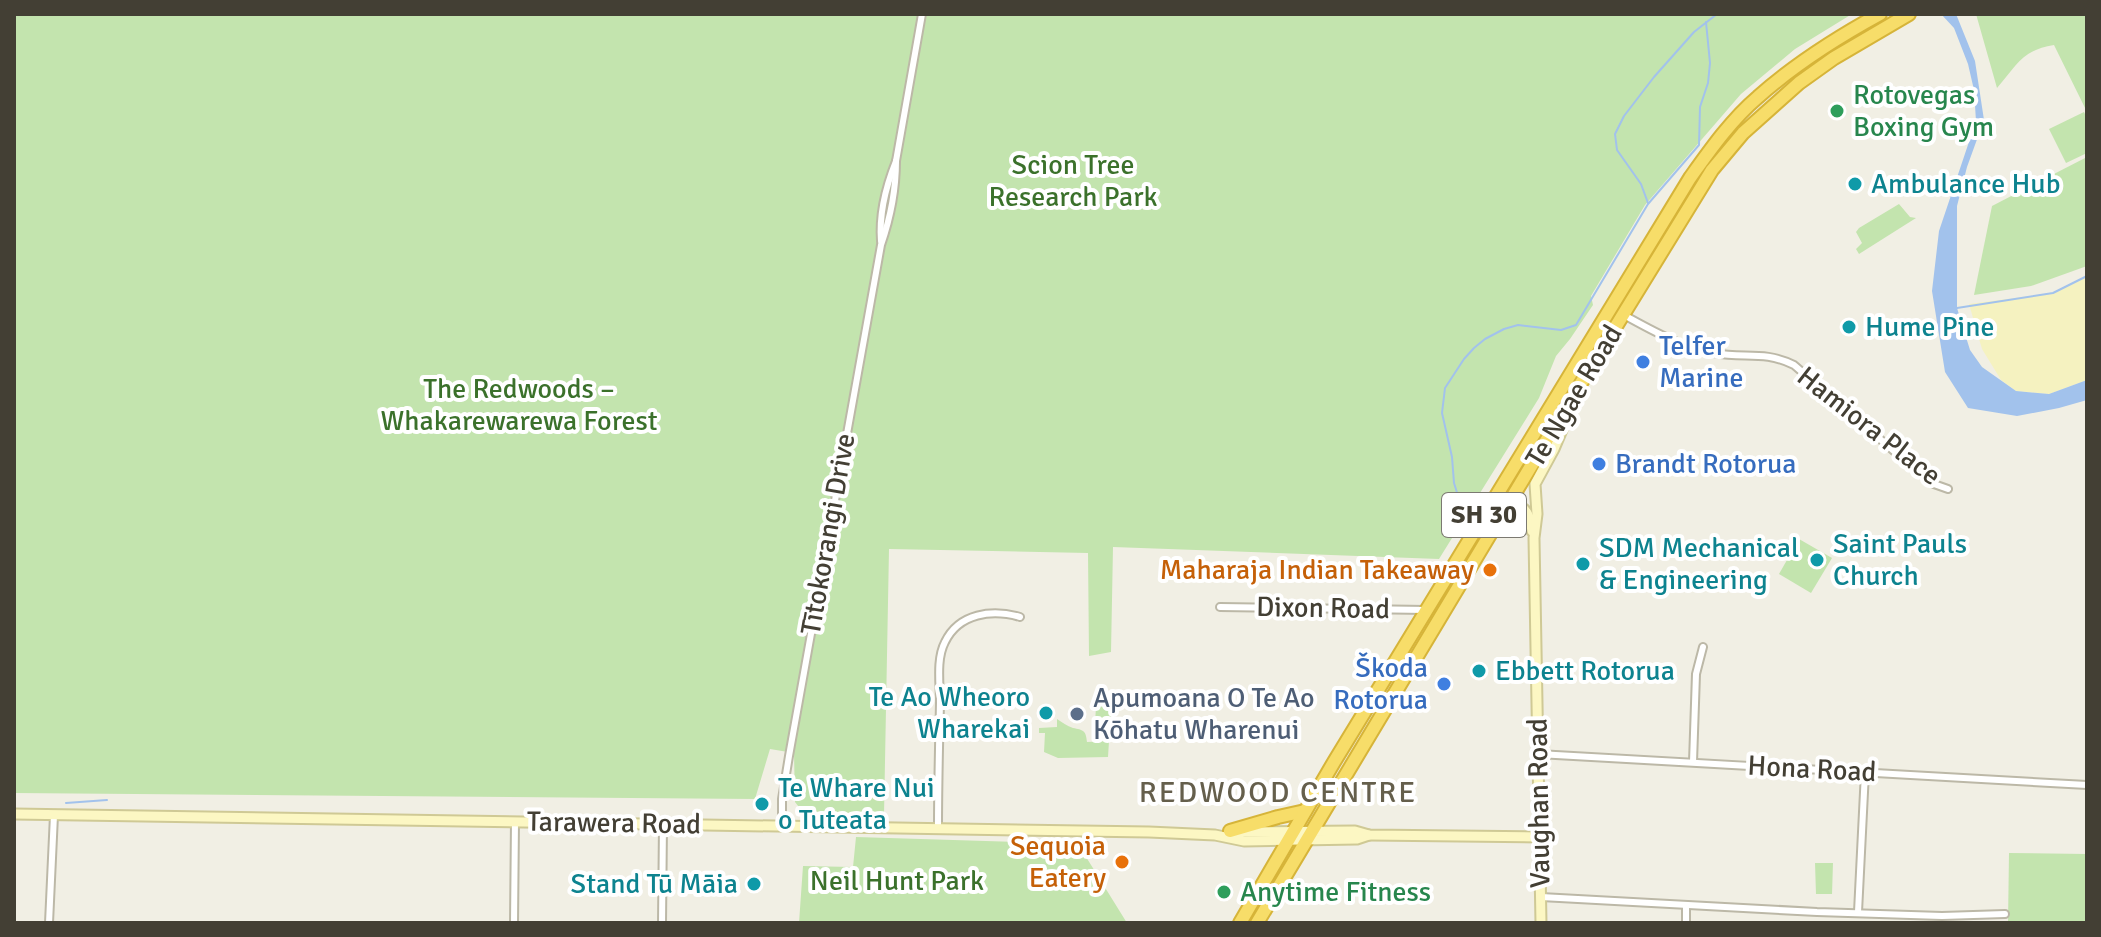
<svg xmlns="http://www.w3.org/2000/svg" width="2101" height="937" viewBox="0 0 2101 937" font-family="Signika,sans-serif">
<rect width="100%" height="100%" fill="#f1efe4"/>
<!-- green -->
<g fill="#c3e4ae">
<polygon points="14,14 1852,14 1795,49 1741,94 1645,205 1591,296 1593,305 1570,339 1556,356 1539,398 1439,559 1113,547 1111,652 1089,656 1088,553 889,549 884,815 802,811 795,802 794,753 770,749 755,799 14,793"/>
<path d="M1976 14H2087V112L2054 45C2022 50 2017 65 1997 88Z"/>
<polygon points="2084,112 2087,118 2087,153 2066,163 2049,129"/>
<polygon points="2087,157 2087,266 2031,286 1974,295 1992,206"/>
<polygon points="1899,204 1910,217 1916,218 1859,254 1856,249 1862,243 1856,232 1859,228"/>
<polygon points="1799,539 1832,558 1811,593 1779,574"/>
<polygon points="1111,705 1111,724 1095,724 1096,706"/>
<path d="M1057 719C1062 722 1067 726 1073 728 1083 730 1086 730 1087 742L1109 741 1108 757 1058 758 1044 752 1045 733H1039V728L1057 727Z"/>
<polygon points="856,837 1078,844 1127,923 799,923 803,866 853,867"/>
<polygon points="2009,853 2087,854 2087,923 2008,923"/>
<polygon points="1815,863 1833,863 1832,894 1816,894"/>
</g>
<!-- sand -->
<polygon fill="#f5f2c0" points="2087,276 2087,380 2049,394 2016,391 2001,380 1982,349 1969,304 2053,293"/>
<!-- water -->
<polygon fill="#a2c2ec" points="1941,14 1956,14 1975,61 1984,120 1967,167 1957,206 1957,308 1970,350 1982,367 2016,391 2049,394 2087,380 2087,400 2059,408 2017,416 1968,408 1945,372 1932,291 1939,231 1976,121 1974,90 1968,64 1954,28"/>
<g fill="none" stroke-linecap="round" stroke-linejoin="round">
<!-- stream -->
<g stroke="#a2c2ec" stroke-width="2">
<polyline points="1648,203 1641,184 1617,150 1615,134 1624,116 1654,77 1694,32 1717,14"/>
<polyline points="1957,308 2053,293 2087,276"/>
<polyline points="1457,529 1460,502 1454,483 1452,457 1442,413 1445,388 1464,359 1474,348 1485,339 1504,329 1518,325 1561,330 1576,325 1648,204 1699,145 1700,107 1708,83 1710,63 1706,22"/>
<polyline points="66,803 107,800"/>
</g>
<!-- street casing -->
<g stroke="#bcb8a7" stroke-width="10">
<g id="street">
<path d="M881 241C879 215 886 186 896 161L922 14"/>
<path d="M1622 314C1651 330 1681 347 1714 353 1745 359 1763 350 1794 365L1931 483 1948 489"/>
<polyline points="1220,607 1427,610"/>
<polyline points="1538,754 2087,785"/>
<polyline points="1693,762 1696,674 1703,647"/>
<path d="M782 824V799L789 756 881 245C890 219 896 189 896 161"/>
<path d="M938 828C938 787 939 745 940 703 940 684 936 659 945 642 959 613 992 609 1020 617"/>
<polyline points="1541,897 1817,912 1942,916 2005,914"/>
<polyline points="1686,905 1686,923"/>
<polyline points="1858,912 1865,772"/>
<polyline points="49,923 54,815"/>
<polyline points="514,923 515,821"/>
<polyline points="662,923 663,824"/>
</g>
</g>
<!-- secondary casing -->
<g stroke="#cfc995" stroke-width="13">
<g id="secondary">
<path d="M1506 508 1518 505C1529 510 1530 520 1532 531"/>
<polyline points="14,814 1149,832 1215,835 1244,841 1357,839 1369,835"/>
<polyline points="1237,832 1355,831 1369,835 1539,837"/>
<polyline points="1541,923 1534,538 1537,514 1535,484 1554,449 1562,430 1565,414"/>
</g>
</g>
<!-- highway casing -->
<g stroke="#d6b439" stroke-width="16">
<g id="highway">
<polyline points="1230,831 1278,817 1305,811"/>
<path d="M1240 923 1334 762 1690 178C1710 150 1731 120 1758 97 1795 64 1836 38 1880 14"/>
<polyline points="1257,923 1570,401 1712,170 1743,133 1799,83 1834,58 1909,14"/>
</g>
</g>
<!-- street -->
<use href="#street" stroke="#fff" stroke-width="6"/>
<!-- secondary -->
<use href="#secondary" stroke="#fcf7c3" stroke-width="9"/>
<!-- highway -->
<use href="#highway" stroke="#f7dd69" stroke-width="12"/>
</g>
<!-- markers -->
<g fill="#2e9e5b" stroke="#fff" stroke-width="3">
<circle cx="1837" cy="111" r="8"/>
<circle cx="1224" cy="892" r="8"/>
</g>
<g fill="#0f9aa8" stroke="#fff" stroke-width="3">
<circle cx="1855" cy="184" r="8"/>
<circle cx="1849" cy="327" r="8"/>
<circle cx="1817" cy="560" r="8"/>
<circle cx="1583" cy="564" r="8"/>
<circle cx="1479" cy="671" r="8"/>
<circle cx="1046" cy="713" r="8"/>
<circle cx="762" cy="804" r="8"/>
<circle cx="754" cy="884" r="8"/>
</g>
<g fill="#3f7fe0" stroke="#fff" stroke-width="3">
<circle cx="1643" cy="362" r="8"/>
<circle cx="1599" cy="464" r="8"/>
<circle cx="1444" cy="684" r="8"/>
</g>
<g fill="#e8710a" stroke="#fff" stroke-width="3">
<circle cx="1490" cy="570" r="8"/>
<circle cx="1122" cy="862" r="8"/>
</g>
<circle fill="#5c6f8a" stroke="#fff" stroke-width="3" cx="1077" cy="714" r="8"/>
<g text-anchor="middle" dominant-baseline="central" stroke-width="8" stroke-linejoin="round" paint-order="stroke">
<!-- shield labels -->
<rect fill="#fff" stroke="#7b7971" stroke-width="2" x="1442" y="493" width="84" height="44" rx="6"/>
<g font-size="26" font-weight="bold" fill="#433f34">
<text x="1484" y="515">SH 30</text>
</g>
<!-- leisure labels -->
<g font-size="28" fill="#27864d" stroke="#fff" text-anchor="start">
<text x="1853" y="95">Rotovegas<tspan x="1853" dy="32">Boxing Gym</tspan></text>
<text x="1240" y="892">Anytime Fitness</text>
</g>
<!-- park labels -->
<g font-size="28" fill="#3b712b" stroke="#fff">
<text x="1073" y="165">Scion Tree<tspan x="1073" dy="32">Research Park</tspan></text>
<text x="519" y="389">The Redwoods –<tspan x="519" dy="32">Whakarewarewa Forest</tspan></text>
<text x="897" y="881">Neil Hunt Park</text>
</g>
<!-- culture labels -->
<g font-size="28" fill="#0d838f" stroke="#fff" text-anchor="start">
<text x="1871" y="184">Ambulance Hub</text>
<text x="1865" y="327">Hume Pine</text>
<text x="1833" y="544">Saint Pauls<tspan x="1833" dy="32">Church</tspan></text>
<text x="1599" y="548">SDM Mechanical<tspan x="1599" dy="32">&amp; Engineering</tspan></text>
<text x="1495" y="671">Ebbett Rotorua</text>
<text x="1030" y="697" text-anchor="end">Te Ao Wheoro<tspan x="1030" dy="32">Wharekai</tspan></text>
<text x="778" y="788">Te Whare Nui<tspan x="778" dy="32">o Tuteata</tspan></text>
<text x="738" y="884" text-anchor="end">Stand Tū Māia</text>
</g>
<!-- shop labels -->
<g font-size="28" fill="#366cbe" stroke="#fff" text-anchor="start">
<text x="1659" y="346">Telfer<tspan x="1659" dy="32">Marine</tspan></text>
<text x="1615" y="464">Brandt Rotorua</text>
<text x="1428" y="668" text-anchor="end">Škoda<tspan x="1428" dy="32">Rotorua</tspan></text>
</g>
<!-- street labels -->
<g font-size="28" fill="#433f34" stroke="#fff">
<text transform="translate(1574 396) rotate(-59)">Te Ngae Road</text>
<text transform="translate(1869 426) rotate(38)">Hamiora Place</text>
<text transform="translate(828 534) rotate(-80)">Tītokorangi Drive</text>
<text transform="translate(1323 608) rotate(1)">Dixon Road</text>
<text transform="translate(1812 769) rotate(3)">Hona Road</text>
<text transform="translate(1539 803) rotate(-91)">Vaughan Road</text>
<text transform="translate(614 823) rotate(1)">Tarawera Road</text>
</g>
<!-- food labels -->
<g font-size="28" fill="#c56008" stroke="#fff" text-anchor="end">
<text x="1474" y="570">Maharaja Indian Takeaway</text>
<text x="1106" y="846">Sequoia<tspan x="1106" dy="32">Eatery</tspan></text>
</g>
<!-- service labels -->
<g font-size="28" fill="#4e5e75" stroke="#fff" text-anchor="start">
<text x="1093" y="698">Apumoana O Te Ao<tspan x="1093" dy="32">Kōhatu Wharenui</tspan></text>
</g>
<!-- neighbourhood labels -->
<g font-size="30" letter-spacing="2" fill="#655f4c" stroke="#fff">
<text x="1278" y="792">REDWOOD CENTRE</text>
</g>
</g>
<!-- border -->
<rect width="2101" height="937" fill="none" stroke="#433f34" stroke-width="32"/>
</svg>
